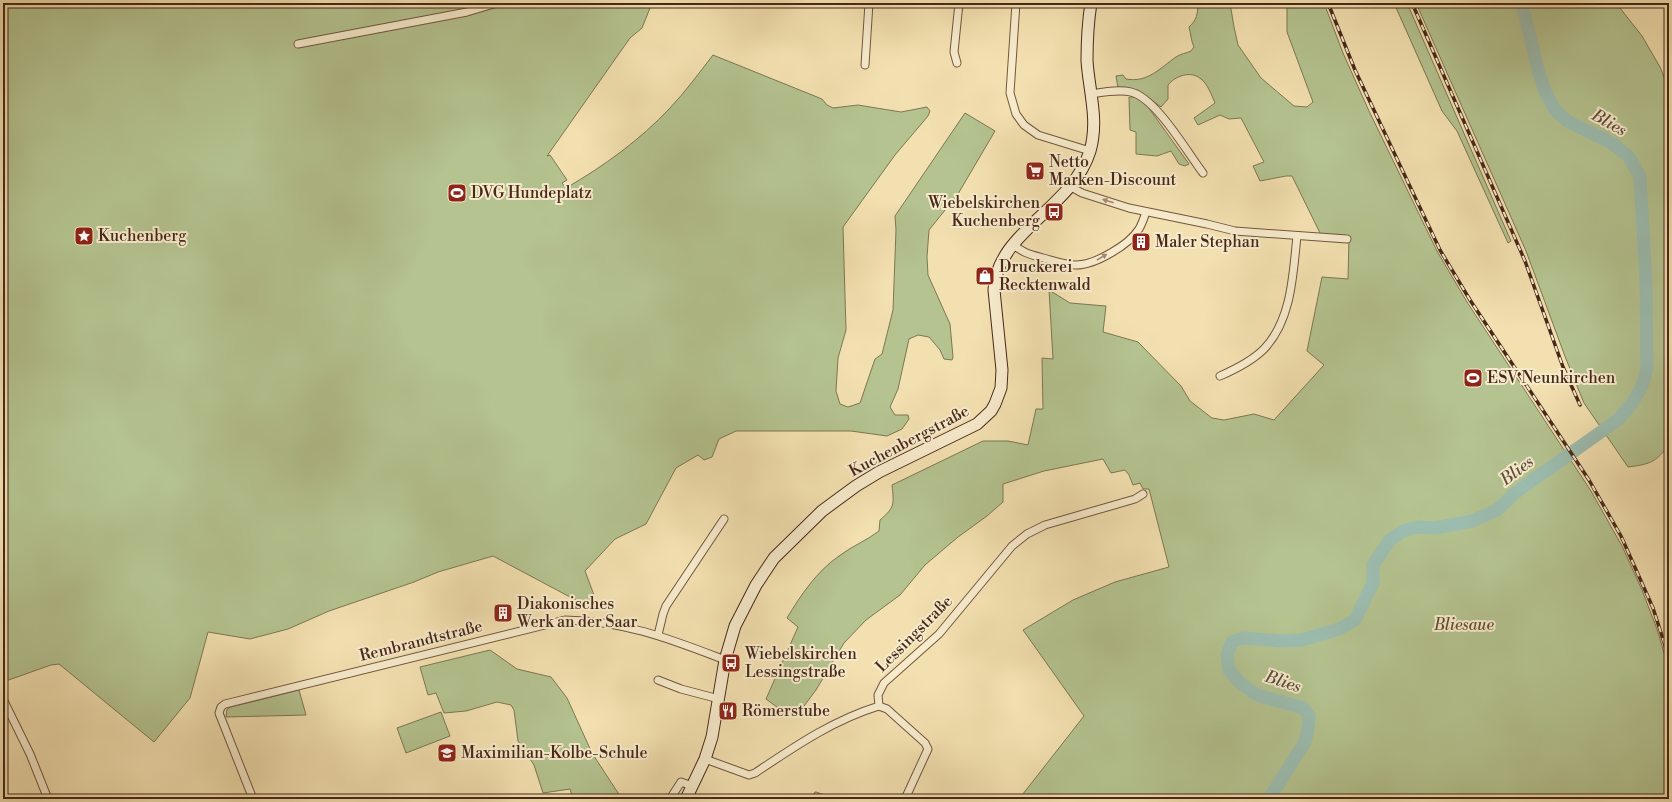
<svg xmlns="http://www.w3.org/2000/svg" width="1672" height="802" viewBox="0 0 1672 802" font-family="'Libre Bodoni',serif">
<rect width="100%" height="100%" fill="#f3e0b0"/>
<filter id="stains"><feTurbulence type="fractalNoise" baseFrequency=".005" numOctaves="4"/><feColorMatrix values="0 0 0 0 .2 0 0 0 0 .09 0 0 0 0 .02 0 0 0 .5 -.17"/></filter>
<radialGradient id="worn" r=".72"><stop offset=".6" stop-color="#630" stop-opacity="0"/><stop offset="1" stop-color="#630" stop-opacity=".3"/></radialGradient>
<!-- green -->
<g fill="#b4c390" stroke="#7e7654">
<path d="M3 3H652L642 28 630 38 547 156 550 155 567 180 562 183 566 188C604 166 640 140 670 108 686 91 699 73 713 55L822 99 827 105 833 108 858 105 901 112 927 107 930 111 928 116 895 155 843 227 846 330 838 358 836 391 840 404 848 407 860 403 875 359 882 354 893 310 896 230 895 216 965 113 995 131 958 194 929 230 927 257 928 275 950 324 953 357 952 360 944 359 940 350 929 337 918 335 909 339 898 389 890 407 895 415H908L909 419 902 429 887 436 851 431H736L719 439 712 457 704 460 698 455 676 468 646 524 615 539 585 571 594 595 585 605 493 556 438 572 414 582 329 611 288 629 250 639 208 632 190 698 154 742 59 664 51 665 3 682Z"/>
<path d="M1197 3H1230L1234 27 1238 45 1261 78 1294 106 1307 107 1313 102 1287 32V3H1324L1343 53 1369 111 1437 251 1467 302 1591 491 1622 546 1642 590 1657 629 1669 670V799H1019L1084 716 1023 630 1073 600 1115 582 1169 567 1149 489H1143L1140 483 1133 485 1129 475 1125 470 1111 473 1103 459 1044 471 1003 484V502L987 516 958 537 925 565 900 595 866 620 844 643 816 690 804 706 792 712 781 710 766 699 798 627 787 618C801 595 816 572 839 556 852 546 866 541 879 531L880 520C895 507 894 505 892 485L983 441H1008L1028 445 1036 409H1043L1042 358 1053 359 1049 290 1070 303 1106 306 1103 332 1138 342 1181 386 1190 401 1212 418 1224 420 1254 414 1274 420 1324 365 1307 351 1322 277 1348 279 1349 237 1321 235 1292 176H1286L1260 181 1253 166 1264 162 1241 118 1229 119 1220 115 1198 125 1194 118 1215 103C1212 96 1207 83 1201 79 1191 70 1175 76 1168 85V99L1161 107 1138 90 1118 88 1116 76 1123 75 1126 79C1148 83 1160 68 1176 57 1180 54 1187 53 1191 51L1194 47C1191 41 1191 34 1189 27 1196 21 1199 13 1197 3Z"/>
<polygon points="1394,3 1407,3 1511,241 1508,243 1457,131 1442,111"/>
<path d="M1416 3H1616L1642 36 1660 67 1669 90V445C1655 463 1650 464 1628 467L1584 403 1566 359 1526 251Z"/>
<polygon points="1129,97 1136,97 1146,104 1189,164 1185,166 1179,164 1171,151 1157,156 1136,154 1136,132 1130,130"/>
<polygon points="490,650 517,669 551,677 567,698 592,753 622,799 573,799 570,789 543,793 534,765 518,741 514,710 511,705 497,702 466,711 444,713 436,693 428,695 420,667"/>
<polygon points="299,690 306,715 226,717 227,709 231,707"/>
<polygon points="441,712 450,736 406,753 397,728"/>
<polygon points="815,792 816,792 836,799 810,799"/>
</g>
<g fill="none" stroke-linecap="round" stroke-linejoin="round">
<!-- river -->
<polyline stroke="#9cbdb0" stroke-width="13" points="1269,799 1305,742 1308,729 1309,716 1303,708 1257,695 1239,682 1229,670 1227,655 1232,642 1243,638 1282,641 1302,640 1339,629 1355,620 1373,583 1373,565 1390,540 1403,531 1417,527 1435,528 1472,521 1497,510 1515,493 1619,419 1633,402 1642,386 1647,369 1646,283 1640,177 1629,157 1612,143 1567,121 1555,110 1545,91 1538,70 1522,3"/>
<!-- minor casing -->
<g stroke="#72563f" stroke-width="9">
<g id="minor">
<polyline points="1016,3 1010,93 1016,114 1024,125 1038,135 1090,151"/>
<polyline points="298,44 467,12 497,3"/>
<polyline points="957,63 954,52 959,3"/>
<polyline points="865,65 869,3"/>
<path d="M1091 94C1104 92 1119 89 1131 92 1156 98 1187 152 1203 173"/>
<polyline points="1071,187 1082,193 1129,208 1207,224 1235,231 1347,239"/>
<path d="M1013 244C1022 253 1032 255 1043 258 1054 261 1065 265 1076 265 1095 265 1129 245 1139 229 1142 224 1144 218 1146 212"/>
<path d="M1220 376C1236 369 1252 361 1264 349 1292 320 1293 273 1297 236"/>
<polyline points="658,635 663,614 666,606 724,519"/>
<polyline points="658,680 681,689 719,699"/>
<polyline points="3,699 30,754 48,799"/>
<polyline points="879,706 878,695 884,683 939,634 1012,546 1027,534 1045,525 1135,499 1143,494"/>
<polyline points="879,706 887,709 925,743 928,749 905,799"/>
<path d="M705 759 749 775 755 773C794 747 833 720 879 706"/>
<path d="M253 799 219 713 221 707 225 704 565 620C625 621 670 639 725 660"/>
<polyline points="670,799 681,782 692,786"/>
</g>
</g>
<!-- secondary casing -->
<g stroke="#472819" stroke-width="13">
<path id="secondary" d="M686 799 705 759 712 737 725 660 735 626 756 585 774 558 822 511 856 486 879 472 977 424 991 411 995 404 1001 388 1002 370 994 290C997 231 1072 209 1090 151 1099 120 1089 91 1087 61 1087 41 1088 22 1091 3"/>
</g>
<!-- minor -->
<use href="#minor" stroke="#f7ebcc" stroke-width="7"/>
<!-- secondary -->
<use href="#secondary" stroke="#f7ebcc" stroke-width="11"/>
<!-- rail casing -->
<g stroke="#472819" stroke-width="3.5">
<g id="rail">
<polyline points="1328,3 1355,70 1440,250 1470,300 1589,480 1621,536 1653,608 1669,658"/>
<polyline points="1412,3 1525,261 1563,367 1580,405"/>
</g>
</g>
<!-- rail -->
<use href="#rail" stroke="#f7ebcc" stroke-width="2" stroke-dasharray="6" stroke-linecap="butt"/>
</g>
<!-- one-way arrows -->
<defs><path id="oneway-solid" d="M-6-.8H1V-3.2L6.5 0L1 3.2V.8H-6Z"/></defs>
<g fill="#9f8a72">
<use href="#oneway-solid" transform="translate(1108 201) rotate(-162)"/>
<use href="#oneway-solid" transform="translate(1102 257) rotate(-31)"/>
</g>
<!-- icons -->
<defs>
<g id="supermarket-square" transform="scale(1)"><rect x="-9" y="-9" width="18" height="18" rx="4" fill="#8f2418" stroke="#f7ebcc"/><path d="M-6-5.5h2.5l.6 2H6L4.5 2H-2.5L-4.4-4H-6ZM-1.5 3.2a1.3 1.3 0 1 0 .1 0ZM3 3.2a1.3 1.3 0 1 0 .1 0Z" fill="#fff"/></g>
<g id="stadium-square" transform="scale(1)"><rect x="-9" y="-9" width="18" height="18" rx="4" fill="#8f2418" stroke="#f7ebcc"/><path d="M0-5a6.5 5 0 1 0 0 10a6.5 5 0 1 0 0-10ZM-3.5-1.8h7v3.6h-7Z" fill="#fff"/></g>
<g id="bus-square" transform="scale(1)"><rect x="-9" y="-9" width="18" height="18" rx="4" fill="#8f2418" stroke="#f7ebcc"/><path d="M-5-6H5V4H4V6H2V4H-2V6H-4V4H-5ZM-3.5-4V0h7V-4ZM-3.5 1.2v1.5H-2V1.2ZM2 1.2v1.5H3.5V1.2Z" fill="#fff"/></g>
<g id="sight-square" transform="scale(1)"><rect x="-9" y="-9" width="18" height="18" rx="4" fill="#8f2418" stroke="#f7ebcc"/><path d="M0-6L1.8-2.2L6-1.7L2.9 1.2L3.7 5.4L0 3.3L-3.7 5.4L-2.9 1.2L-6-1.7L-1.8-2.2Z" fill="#fff"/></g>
<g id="building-square" transform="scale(1)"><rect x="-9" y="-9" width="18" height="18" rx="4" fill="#8f2418" stroke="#f7ebcc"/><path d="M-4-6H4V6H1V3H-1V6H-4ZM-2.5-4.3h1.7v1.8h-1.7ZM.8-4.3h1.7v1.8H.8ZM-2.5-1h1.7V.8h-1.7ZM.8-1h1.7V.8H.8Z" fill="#fff"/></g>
<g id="shop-square" transform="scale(1)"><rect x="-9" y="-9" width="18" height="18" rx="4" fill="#8f2418" stroke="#f7ebcc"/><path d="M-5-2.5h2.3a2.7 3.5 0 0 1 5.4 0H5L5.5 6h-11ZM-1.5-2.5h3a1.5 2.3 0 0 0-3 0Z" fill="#fff"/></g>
<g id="restaurant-square" transform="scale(1)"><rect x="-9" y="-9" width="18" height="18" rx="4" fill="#8f2418" stroke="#f7ebcc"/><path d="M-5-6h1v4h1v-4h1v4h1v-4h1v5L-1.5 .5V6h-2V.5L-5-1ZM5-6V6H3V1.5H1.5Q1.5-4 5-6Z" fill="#fff"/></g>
<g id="school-square" transform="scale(1)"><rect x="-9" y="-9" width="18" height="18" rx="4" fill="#8f2418" stroke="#f7ebcc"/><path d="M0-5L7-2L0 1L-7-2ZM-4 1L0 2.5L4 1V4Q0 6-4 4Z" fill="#fff"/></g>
</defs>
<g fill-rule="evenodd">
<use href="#supermarket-square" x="1035" y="171"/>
<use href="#stadium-square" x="457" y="193"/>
<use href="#bus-square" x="1054" y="212"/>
<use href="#sight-square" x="84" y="236"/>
<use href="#building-square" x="1141" y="242"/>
<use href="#shop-square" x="985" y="276"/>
<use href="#stadium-square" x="1473" y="378"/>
<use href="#building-square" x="503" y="613"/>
<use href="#bus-square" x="731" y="663"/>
<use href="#restaurant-square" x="728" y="711"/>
<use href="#school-square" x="447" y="753"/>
</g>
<g text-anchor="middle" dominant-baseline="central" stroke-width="4" stroke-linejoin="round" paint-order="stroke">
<!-- poi labels -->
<g font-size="16" fill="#472819" stroke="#f7ebcc" text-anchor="start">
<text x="1049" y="162">Netto<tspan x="1049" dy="18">Marken-Discount</tspan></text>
<text x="471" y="193">DVG Hundeplatz</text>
<text x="1040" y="203" text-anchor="end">Wiebelskirchen<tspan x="1040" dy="18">Kuchenberg</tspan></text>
<text x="98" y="236">Kuchenberg</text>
<text x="1155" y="242">Maler Stephan</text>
<text x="999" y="267">Druckerei<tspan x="999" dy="18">Recktenwald</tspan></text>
<text x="1487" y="378">ESV Neunkirchen</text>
<text x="517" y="604">Diakonisches<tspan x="517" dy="18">Werk an der Saar</tspan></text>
<text x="745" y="654">Wiebelskirchen<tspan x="745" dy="18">Lessingstraße</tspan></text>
<text x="742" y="711">Römerstube</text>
<text x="461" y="753">Maximilian-Kolbe-Schule</text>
</g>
<!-- street labels -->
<g font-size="16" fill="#472819" stroke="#f7ebcc">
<text transform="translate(909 441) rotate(-28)">Kuchenbergstraße</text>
<text transform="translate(914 634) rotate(-45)">Lessingstraße</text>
<text transform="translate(421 641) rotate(-14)">Rembrandtstraße</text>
</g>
<!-- park labels -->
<g font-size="16" font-style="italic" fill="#624f37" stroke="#f7ebcc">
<text x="1464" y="625">Bliesaue</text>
</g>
<!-- water labels -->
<g font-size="17" font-style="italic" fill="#5c4d3f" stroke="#f7ebcc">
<text transform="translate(1609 123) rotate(29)">Blies</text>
<text transform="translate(1517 471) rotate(-37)">Blies</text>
<text transform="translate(1283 682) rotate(18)">Blies</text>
</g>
</g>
<!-- margin -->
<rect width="1672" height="802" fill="none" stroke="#f3e0b0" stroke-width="16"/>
<rect x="4" y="4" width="1664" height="794" fill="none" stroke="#472819" stroke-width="2"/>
<rect x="8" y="8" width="1656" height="786" fill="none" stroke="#472819"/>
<rect width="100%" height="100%" filter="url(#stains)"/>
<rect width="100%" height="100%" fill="url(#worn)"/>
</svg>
